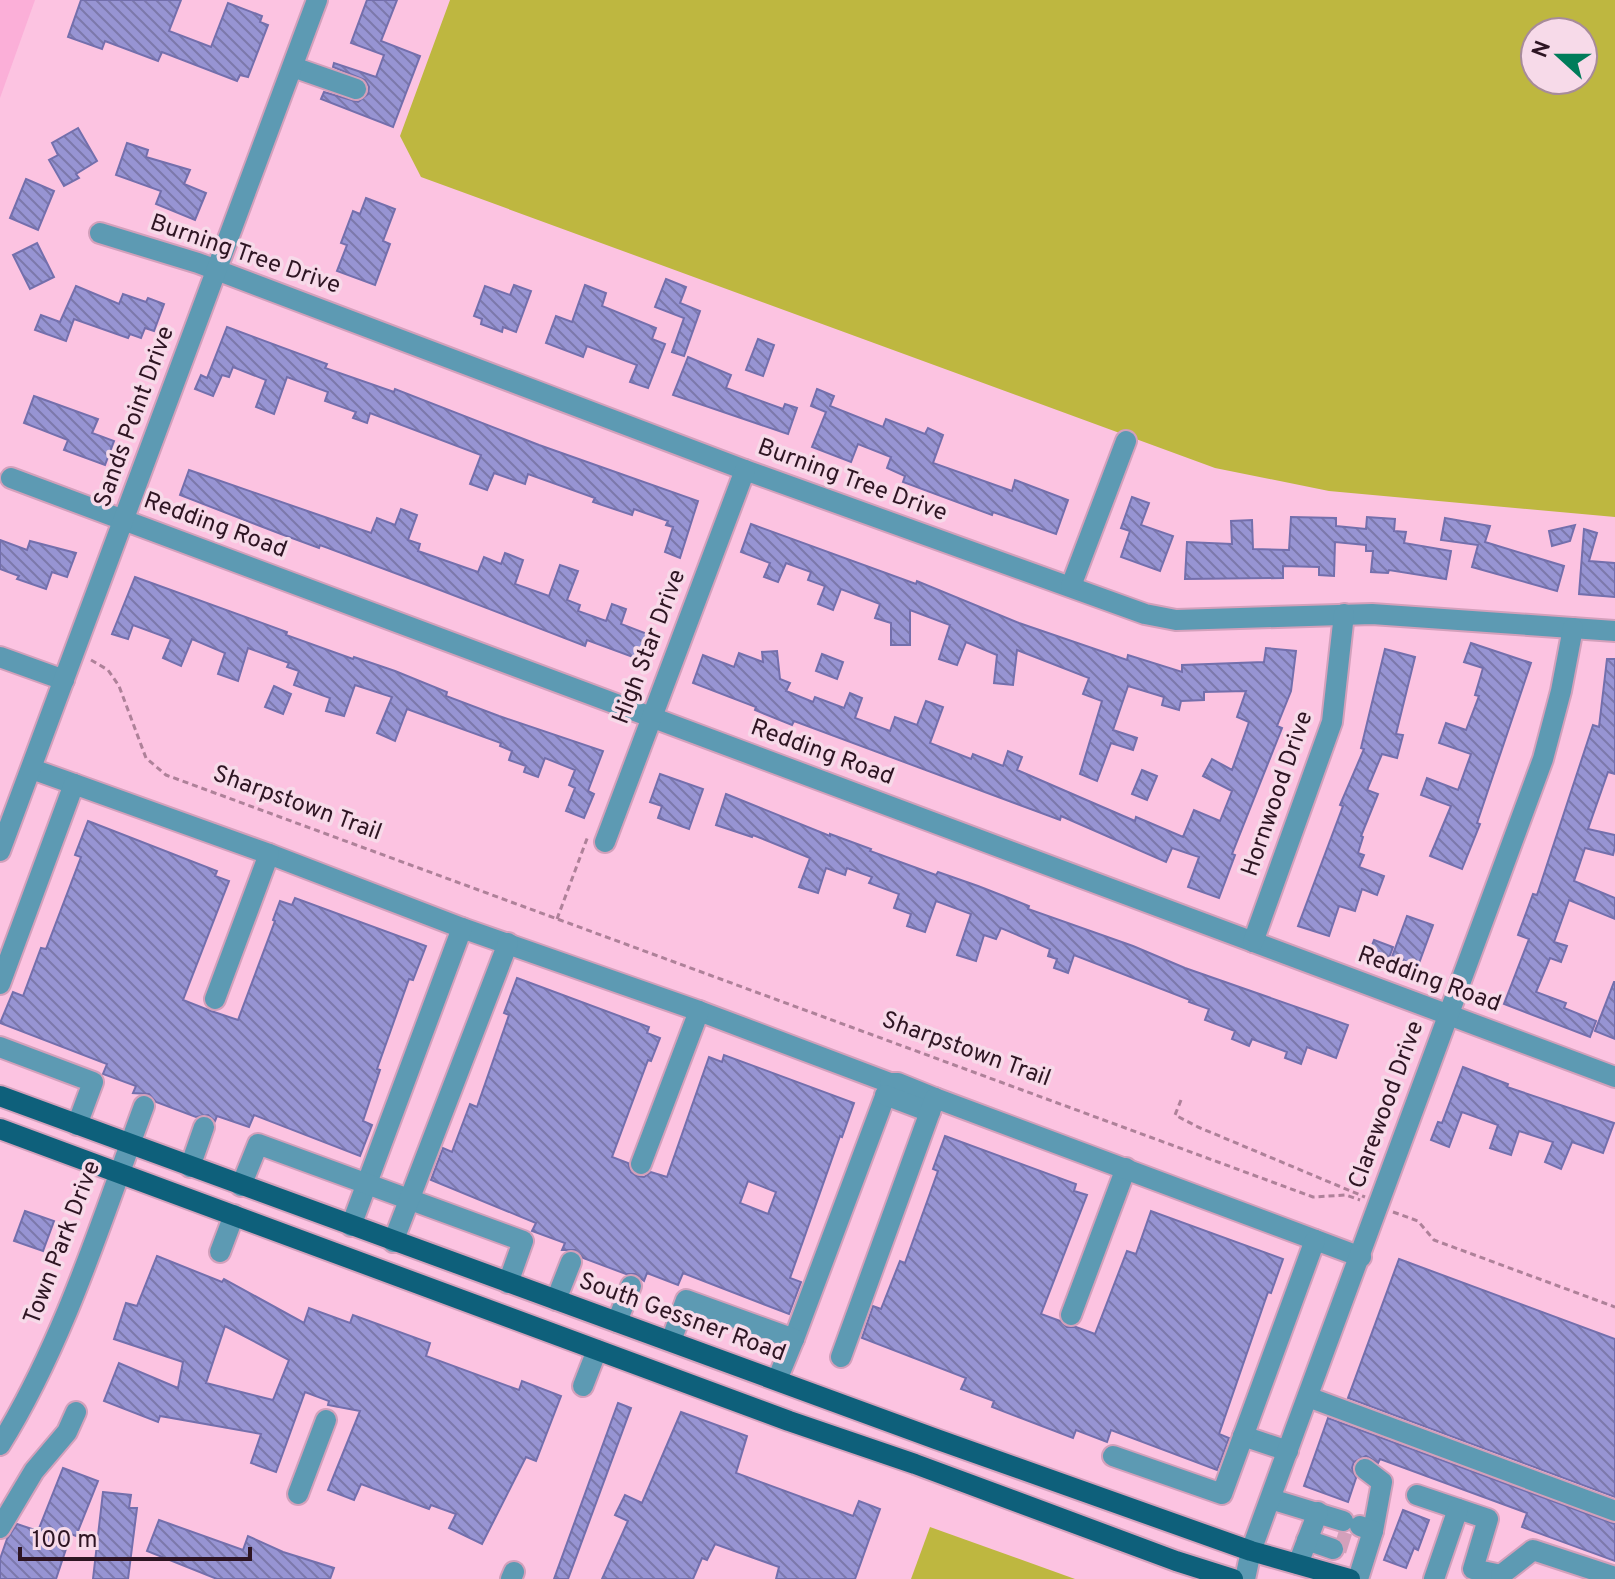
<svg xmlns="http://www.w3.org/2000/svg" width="1615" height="1579" viewBox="0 0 1615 1579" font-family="Overpass,sans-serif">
<defs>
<pattern id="building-back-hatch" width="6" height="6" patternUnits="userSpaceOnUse" patternTransform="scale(2)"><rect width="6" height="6" fill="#9794d3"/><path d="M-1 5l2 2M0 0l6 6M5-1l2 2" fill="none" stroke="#7c78ab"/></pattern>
</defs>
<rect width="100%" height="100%" fill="#fcc3e1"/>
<!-- built -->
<polygon fill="#fbafd8" points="0,0 35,0 0,98"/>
<!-- green -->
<g fill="#beb740" fill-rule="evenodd">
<path d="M450 0H1615V517L1329 491 1215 468 421 177 400 136ZM1535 32H1583V80H1535Z"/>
<polygon points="930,1527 1075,1579 911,1579"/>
</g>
<!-- building -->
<g fill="url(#building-back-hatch)" stroke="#736fac" stroke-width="2" fill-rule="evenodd">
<polygon points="81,0 181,0 169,31 211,47 228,3 262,16 260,22 268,25 248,77 240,75 237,81 162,52 158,61 105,41 102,49 68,37"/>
<polygon points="367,0 397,0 381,41 420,56 393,127 321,99 324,92 358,102 368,94 369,87 365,80 333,67 334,63 376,77 384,55 351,43"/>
<polygon points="78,128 97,161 76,174 79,178 64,186 49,160 58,155 52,143"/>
<polygon points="127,143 148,150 146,157 190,170 184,184 206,193 195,220 156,204 161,191 116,175"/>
<polygon points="26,179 54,191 38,230 10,218"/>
<polygon points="366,198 395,209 383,241 390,244 375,285 337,271 347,245 341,243 353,211 360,214"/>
<polygon points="37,243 54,277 30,289 13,255"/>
<polygon points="666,279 686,287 680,303 700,311 684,356 672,352 684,318 655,307"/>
<polygon points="514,285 531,291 516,332 503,327 502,332 481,324 482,319 474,316 485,286 510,295"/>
<polygon points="585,285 606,293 602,306 656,328 652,339 665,344 648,388 630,382 637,365 587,346 583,357 546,343 556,316 572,322"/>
<polygon points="76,286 119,304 123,294 146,302 148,298 164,304 154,331 145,328 141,338 130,334 128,338 74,319 66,341 35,330 41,315 60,322"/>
<polygon points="227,327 327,364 325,368 394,392 395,389 539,445 698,501 680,558 665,552 673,527 666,525 668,521 634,509 632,515 593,502 595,498 528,474 525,484 494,473 487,490 470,484 481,455 370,413 367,423 353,418 356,412 325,401 328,392 287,377 274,414 256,407 266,380 233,367 229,377 222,375 213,396 195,389 201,375 207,378"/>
<polygon points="758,339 774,345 763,376 746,370"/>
<polygon points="688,357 731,375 726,388 783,409 785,404 797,408 788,434 673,395"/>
<polygon points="817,389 834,396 830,406 883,427 886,419 925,434 928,428 943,435 933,463 1012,491 1015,480 1068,500 1056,534 993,512 992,515 903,482 905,476 887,468 891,457 858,444 851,462 812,447 826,412 811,406"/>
<polygon points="34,396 98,419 92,433 114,441 105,465 64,450 68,440 24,423"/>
<polygon points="189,470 371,533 377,518 395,525 401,509 417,515 408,540 420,544 418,551 478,572 484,557 501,564 505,553 523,560 515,584 549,596 560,565 578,571 567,600 580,605 578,611 606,621 612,604 626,609 621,624 650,635 641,660 587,640 585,646 427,585 320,545 319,548 281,534 180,495"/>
<polygon points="1132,497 1149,503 1141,525 1173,536 1160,571 1121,557 1130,531 1121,528"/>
<polygon points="1291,517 1336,518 1336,526 1366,529 1367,517 1395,519 1394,531 1406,532 1404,543 1451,551 1446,579 1389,570 1388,573 1371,572 1373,551 1366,551 1366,545 1335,542 1334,576 1319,575 1319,567 1283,566 1283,578 1185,579 1187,542 1232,544 1231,521 1252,520 1253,549 1289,550"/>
<polygon points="1445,518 1490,526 1485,542 1564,566 1557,591 1472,567 1478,545 1441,540"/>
<polygon points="751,524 916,584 917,581 1019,623 1127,660 1128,655 1182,672 1182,665 1264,662 1266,648 1296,651 1291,691 1277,726 1282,728 1232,854 1235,855 1219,898 1188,887 1199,857 1172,848 1166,862 1061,816 1060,820 794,721 792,725 755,710 756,707 693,683 703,655 734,667 739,653 763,662 762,652 777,651 780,679 790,683 786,691 813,702 815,697 844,708 850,693 862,698 855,718 890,731 895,717 917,725 926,701 943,707 930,743 971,759 973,754 1003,766 1008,751 1022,757 1017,770 1135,821 1136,817 1183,837 1194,810 1220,821 1232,791 1203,776 1212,759 1232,770 1249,722 1237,717 1246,691 1204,692 1204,700 1181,701 1179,710 1162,705 1164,697 1128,686 1113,730 1137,738 1133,750 1111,743 1097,781 1080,774 1102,701 1083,694 1089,678 1017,650 1013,685 994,683 997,655 966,642 957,665 939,659 950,625 910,610 910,645 891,645 891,623 875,618 880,604 841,589 833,610 818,604 825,586 808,580 811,572 786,563 778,582 764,577 770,563 741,552"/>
<polygon points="1575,525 1570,541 1552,546 1549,531"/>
<polygon points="1584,529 1597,533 1589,561 1615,563 1615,597 1579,594"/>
<polygon points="0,540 27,550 30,541 76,553 67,577 52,572 46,589 17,579 19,576 0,569"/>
<polygon points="135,577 287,632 286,635 353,659 354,657 395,671 447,692 446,696 499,716 603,751 588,791 594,794 584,818 566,811 575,788 569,785 575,770 545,758 538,777 524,772 526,766 509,760 512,751 500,746 501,743 407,709 395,741 377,733 392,697 355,685 344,716 326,711 330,698 294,685 299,671 287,667 289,663 248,648 238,681 218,674 225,653 192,639 181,666 163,658 171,639 133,625 128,639 112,634"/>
<polygon points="1471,643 1531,663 1477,823 1480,824 1462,869 1430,856 1451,806 1421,795 1427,778 1458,790 1471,754 1439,743 1446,723 1466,730 1479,696 1475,695 1483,668 1464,662"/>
<polygon points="1385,649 1415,657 1396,734 1403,735 1397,758 1382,754 1367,790 1378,794 1361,836 1363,837 1358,853 1364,855 1359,867 1384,876 1377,895 1362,889 1355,911 1339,906 1329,936 1298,926 1343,806 1340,805 1364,749 1361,748"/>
<polygon points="822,654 843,662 837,679 816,671"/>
<polygon points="1607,659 1615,659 1615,774 1608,772 1588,829 1615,835 1615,847 1613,855 1585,848 1574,881 1615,898 1615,919 1569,900 1554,942 1567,946 1561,962 1550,958 1536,992 1566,1003 1564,1008 1596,1021 1590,1037 1504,1004 1529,939 1518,935 1533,894 1537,895 1593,725 1599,727"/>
<polygon points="274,686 291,694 283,714 265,707"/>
<polygon points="1142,770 1157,776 1147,800 1132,794"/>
<polygon points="660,774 703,789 689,829 658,818 662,806 650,802"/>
<polygon points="726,794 830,836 830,834 871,849 870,851 936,875 938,872 978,886 1029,906 1028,909 1133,946 1185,968 1348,1025 1336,1058 1307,1047 1301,1064 1285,1058 1287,1052 1252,1039 1249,1046 1232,1039 1235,1031 1205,1020 1209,1009 1189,1002 1190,1000 1074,955 1068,973 1054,968 1057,959 1048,956 1050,949 1001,928 996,939 984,935 976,961 957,955 971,914 936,901 925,932 907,926 911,914 894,908 899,894 869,883 872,877 847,868 845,875 826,868 818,893 799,887 810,858 753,835 752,837 716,825"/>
<polygon points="88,821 217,871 215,876 229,881 183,1000 211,1011 238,1020 275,921 273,920 280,901 292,905 295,898 426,946 413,980 409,979 377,1069 380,1070 363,1121 372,1125 360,1156 254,1115 249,1127 217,1116 215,1121 208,1115 196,1117 156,1102 149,1094 133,1093 136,1086 103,1074 107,1064 0,1023 13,992 23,996 41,948 46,949 81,857 75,855"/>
<polygon points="1407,916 1433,925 1418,966 1392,957"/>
<polygon points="1374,940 1393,947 1387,963 1368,956"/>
<path d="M517 978 649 1027 647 1033 660 1038 651 1061 648 1060 612 1157 628 1163 631 1172 637 1176 644 1177 651 1172 667 1177 709 1057 722 1062 724 1055 854 1103 842 1137 840 1136 790 1278 801 1282 789 1314 683 1273 678 1285 647 1273 644 1281 635 1274H626L583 1258 575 1250H562L565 1243 532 1231 536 1223 431 1180 443 1148 452 1152 470 1104 477 1107 509 1015 504 1013ZM748 1181 776 1192 768 1214 740 1203Z"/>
<polygon points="1614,982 1615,982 1615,1039 1595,1031"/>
<polygon points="1463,1067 1508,1084 1507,1087 1614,1123 1603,1153 1572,1142 1561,1169 1545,1162 1553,1142 1519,1131 1511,1155 1490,1148 1498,1125 1462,1112 1449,1147 1431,1140 1438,1122 1442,1123"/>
<polygon points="945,1136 1076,1184 1074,1191 1087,1195 1041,1314 1060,1321 1067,1327 1076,1327 1095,1334 1127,1251 1136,1254 1151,1211 1283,1259 1271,1293 1268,1292 1219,1434 1229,1438 1217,1470 1111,1430 1107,1442 1076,1430 1073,1438 992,1407 994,1401 961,1389 966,1378 862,1338 873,1306 881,1309 900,1261 905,1263 938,1171 933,1169"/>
<polygon points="25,1211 54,1221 43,1251 14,1241"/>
<path d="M157 1256 222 1282 224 1279 304 1323 309 1308 350 1323 353 1315 430 1343 426 1356 519 1390 522 1381 561 1396 536 1461 526 1457 482 1544 449 1528 456 1514 431 1505 429 1509 361 1484 354 1500 328 1490 360 1411 328 1405 329 1401 305 1392 276 1472 251 1463 261 1434 160 1416 158 1422 104 1401 119 1363 178 1388 183 1362 114 1339 126 1303 137 1306ZM225 1326 289 1360 273 1400 206 1383Z"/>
<polygon points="1399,1259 1615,1339 1615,1497 1348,1398"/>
<polygon points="618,1403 631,1408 568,1579 554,1579"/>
<polygon points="681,1412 747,1436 736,1473 853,1516 859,1501 880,1509 855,1579 776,1579 779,1567 715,1544 707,1560 702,1558 693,1579 602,1579 628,1521 615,1515 625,1495 642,1503"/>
<polygon points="1328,1418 1615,1524 1615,1561 1522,1527 1527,1513 1380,1459 1378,1463 1366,1456 1354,1462 1352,1468 1356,1478 1348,1502 1304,1486"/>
<polygon points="63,1468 98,1481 76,1536 71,1534 56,1579 0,1579 0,1559 7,1539 17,1524 38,1531"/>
<polygon points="103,1492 131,1495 129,1508 137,1508 128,1579 93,1579"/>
<polygon points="1403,1510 1429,1520 1418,1550 1414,1548 1406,1568 1384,1560"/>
<polygon points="159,1520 243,1550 248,1536 283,1552 334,1568 330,1579 217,1579 147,1551"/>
</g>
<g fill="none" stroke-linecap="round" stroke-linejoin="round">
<!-- minor-tunnel -->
<polyline stroke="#d3a0bb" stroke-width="20" stroke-dasharray="20 10" stroke-linecap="butt" points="1336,1540 1349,1544"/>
<!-- minor casing -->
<g stroke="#d3a0bb" stroke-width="24">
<g id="minor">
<polyline points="293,67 356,89"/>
<polyline points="100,233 198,263 745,470 1145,614 1176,620 1372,614 1615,631"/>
<polyline points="11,478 1615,1077"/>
<polyline points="1071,586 1126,441"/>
<polyline points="0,657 64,680"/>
<polyline points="32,769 74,784"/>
<polyline points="605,842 745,470"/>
<polyline points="0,851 317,0"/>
<polyline points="462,928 699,1011 890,1083 794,1339"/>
<polyline points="1253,942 1332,722 1344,614"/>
<polyline points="0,984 74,784 269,854 462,928 351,1226"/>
<polyline points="215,999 269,854"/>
<polyline points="0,1047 93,1082 77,1125"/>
<polyline points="890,1083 898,1083 935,1098"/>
<polyline points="885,1095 930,1112"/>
<polyline points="641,1164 699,1011"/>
<polyline points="190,1167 204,1127"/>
<polyline points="241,1186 258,1144 523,1241 508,1283"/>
<polyline points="393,1242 508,943"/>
<polyline points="220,1252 234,1215"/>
<polyline points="556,1300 571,1262"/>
<polyline points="1071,1315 1126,1168"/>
<polyline points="617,1322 631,1286"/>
<polyline points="671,1341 686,1300 794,1339 777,1380"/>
<polyline points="841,1357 935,1098 1361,1257"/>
<polyline points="583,1386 597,1350"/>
<polyline points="1308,1397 1615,1511"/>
<polyline points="1243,1436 1288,1451"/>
<path d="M0 1445C64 1342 102 1219 144 1106"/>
<polyline points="1113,1456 1222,1494 1315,1240"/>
<polyline points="1365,1469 1382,1482 1373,1531"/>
<polyline points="298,1494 326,1420"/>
<polyline points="1417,1495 1488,1519 1473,1569 1501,1575 1500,1579"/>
<polyline points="1271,1499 1343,1521"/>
<polyline points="0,1528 34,1471 67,1432 76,1412"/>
<polyline points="1307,1540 1333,1549"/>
<polyline points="1298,1564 1318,1512"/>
<polyline points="1501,1575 1533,1550 1615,1577"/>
<polyline points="511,1579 514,1572"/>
<polyline points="1245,1579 1251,1551 1295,1430 1543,759 1561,691 1573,628"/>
<polyline points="1358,1579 1373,1531 1360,1526"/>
<polyline points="1434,1579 1458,1509"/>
</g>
</g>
<!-- major casing -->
<g stroke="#d3a0bb" stroke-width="24">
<g id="major">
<polyline points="0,1096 936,1439 1251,1551 1350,1579"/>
<polyline points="0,1129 789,1421 915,1464 1176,1561 1233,1579"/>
</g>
</g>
<!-- path -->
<g stroke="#ae8199" stroke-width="3" stroke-dasharray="6 4" stroke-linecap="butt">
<polyline points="91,660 108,670 119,686 146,758 166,775 1313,1197 1346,1195 1360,1200"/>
<polyline points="557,919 588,836"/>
<polyline points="1181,1100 1175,1115 1198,1127 1365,1197"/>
<polyline points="1393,1212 1418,1221 1434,1240 1615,1307"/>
</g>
<!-- minor -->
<use href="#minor" stroke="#5d9ab3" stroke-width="20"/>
<!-- major -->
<use href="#major" stroke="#0e607b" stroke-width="20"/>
</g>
<g text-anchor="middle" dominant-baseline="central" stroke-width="7" stroke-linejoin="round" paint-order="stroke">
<!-- street labels -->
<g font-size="24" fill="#2e1523" stroke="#f7dae9">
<text transform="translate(245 255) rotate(19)">Burning Tree Drive</text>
<text transform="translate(135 417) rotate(-70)">Sands Point Drive</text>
<text transform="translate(852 481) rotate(20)">Burning Tree Drive</text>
<text transform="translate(215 526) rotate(20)">Redding Road</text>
<text transform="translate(650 647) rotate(-69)">High Star Drive</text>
<text transform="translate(822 753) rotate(20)">Redding Road</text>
<text transform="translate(1278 794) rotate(-71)">Hornwood Drive</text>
<text transform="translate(297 804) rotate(20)">Sharpstown Trail</text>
<text transform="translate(1429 980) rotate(20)">Redding Road</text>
<text transform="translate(966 1050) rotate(20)">Sharpstown Trail</text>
<text transform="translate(1387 1105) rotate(-70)">Clarewood Drive</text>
<text transform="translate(63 1243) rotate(-69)">Town Park Drive</text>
<text transform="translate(682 1318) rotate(20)">South Gessner Road</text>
</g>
</g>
<!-- north arrow -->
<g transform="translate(1559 56) rotate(291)"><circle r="38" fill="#f7dae9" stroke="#a78b9a" stroke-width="2"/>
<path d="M0-6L14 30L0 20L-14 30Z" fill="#007c5a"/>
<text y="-12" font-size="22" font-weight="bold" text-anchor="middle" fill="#2e1523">N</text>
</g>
<!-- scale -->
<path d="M20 1547v12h230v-12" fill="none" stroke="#2e1523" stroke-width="4"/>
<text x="32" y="1547" font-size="24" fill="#2e1523" stroke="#f7dae9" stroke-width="6" paint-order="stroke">100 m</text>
</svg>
